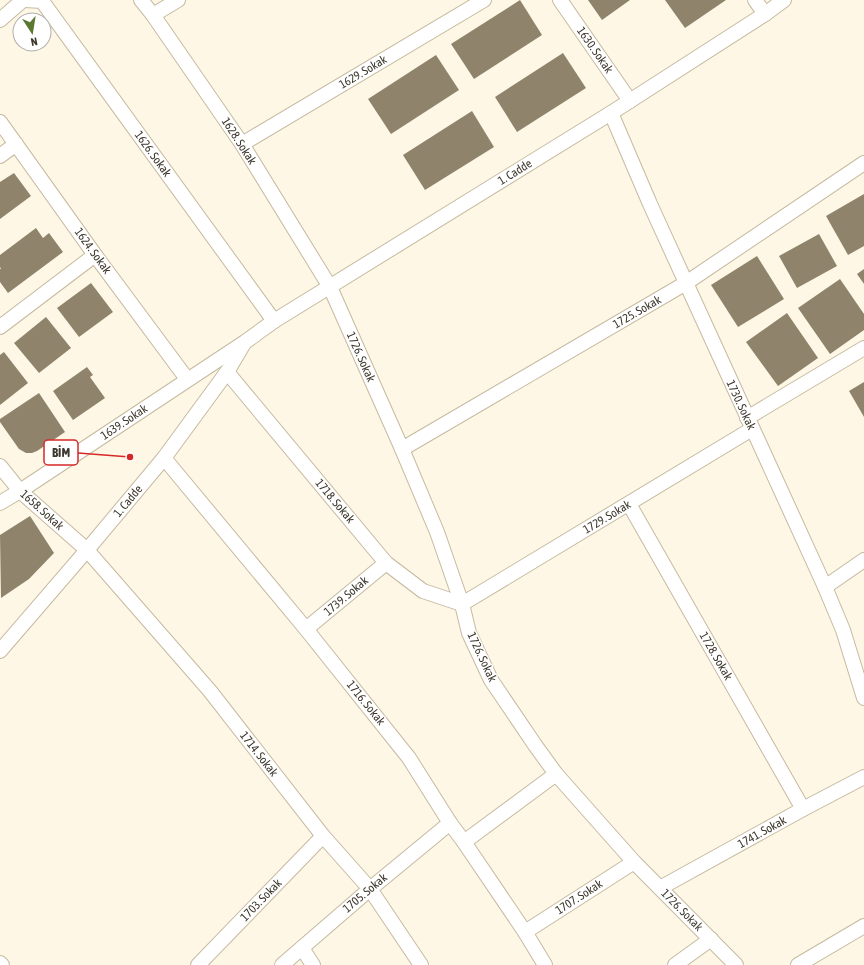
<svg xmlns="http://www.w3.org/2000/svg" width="864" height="965" viewBox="0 0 864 965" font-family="'Asap Condensed',sans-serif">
<rect width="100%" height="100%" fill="#fef7e6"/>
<!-- building -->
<g fill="#8f846b">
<polygon points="520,0 542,35 474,79 451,44"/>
<polygon points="588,0 630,0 602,20"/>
<polygon points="665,0 726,0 685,28"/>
<polygon points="563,53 586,88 517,132 495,97"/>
<polygon points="436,55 459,90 391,134 368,99"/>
<polygon points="472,111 494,147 425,190 403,155"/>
<polygon points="14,173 31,196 0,219 0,182"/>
<polygon points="864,194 864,246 848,255 826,216"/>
<polygon points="36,228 43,238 49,233 63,252 8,293 0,282 0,269 1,269 0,267 0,255"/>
<polygon points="819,234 837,266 797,288 779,256"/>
<polygon points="757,256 784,299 738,327 711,285"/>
<polygon points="864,269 864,284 857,274"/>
<polygon points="840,279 864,314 864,330 830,354 798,308"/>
<polygon points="91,283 113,312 79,337 57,308"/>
<polygon points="787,313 818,358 778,386 746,342"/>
<polygon points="46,317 71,348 39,373 14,343"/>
<polygon points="4,352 28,383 0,405 0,355"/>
<polygon points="87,367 93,375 90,377 105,398 73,420 53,391"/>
<polygon points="864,382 864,417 849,391"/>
<polygon points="39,393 65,432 37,451 32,453 26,453 19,449 0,422 0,419"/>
<polygon points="30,516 54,553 29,579 1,598 0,535"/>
</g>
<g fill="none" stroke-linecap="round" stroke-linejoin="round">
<!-- street casing -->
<g stroke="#c6baa0" stroke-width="16">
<g id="street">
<polyline points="25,0 42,1 274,321"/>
<polyline points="141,0 153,15 242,144 330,287 402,449 437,532 462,604 469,633 491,680 535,745 556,774 634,862 736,965"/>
<polyline points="560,0 630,101"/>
<polyline points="755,0 765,14"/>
<polyline points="153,15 178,0"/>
<polyline points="0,20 23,0"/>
<polyline points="611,113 650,204 825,587 843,630 864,698"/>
<polyline points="0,122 95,255 187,379"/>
<polyline points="242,144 484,0"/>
<polyline points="0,156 16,144"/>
<polyline points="0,327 95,255"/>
<polyline points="227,372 386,563 423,591 462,604 752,429"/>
<polyline points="747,418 864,348"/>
<polyline points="402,449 686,283 864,163"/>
<polyline points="164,458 306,629 409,758 450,823 464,842 525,932 545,965"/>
<polyline points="0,466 20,491 87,550 210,691 323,836 370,889 421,965"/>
<polyline points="0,503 20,491 245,342 274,321 611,113 765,14 784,0"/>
<polyline points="629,504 803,809"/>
<polyline points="825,587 864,560"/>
<polyline points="306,629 386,563"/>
<polyline points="0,651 87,550 164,458 227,372 243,345"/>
<polyline points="464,842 556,774"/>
<polyline points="660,888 803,809 864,777"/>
<polyline points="525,932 634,862"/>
<polyline points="302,948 313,965"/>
<polyline points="0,963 2,965"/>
<polyline points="198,965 323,836"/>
<polyline points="282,965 370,889 450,823"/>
<polyline points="675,965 711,939"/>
<polyline points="798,965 864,926"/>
</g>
</g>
<!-- street -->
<use href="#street" stroke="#fff" stroke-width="14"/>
</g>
<g text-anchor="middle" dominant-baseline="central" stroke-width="3" stroke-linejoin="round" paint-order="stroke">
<!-- street labels -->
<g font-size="12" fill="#3d382d" stroke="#fff">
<text transform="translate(595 50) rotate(55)">1630. Sokak</text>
<text transform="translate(363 72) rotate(-31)">1629. Sokak</text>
<text transform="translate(239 141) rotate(57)">1628. Sokak</text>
<text transform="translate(153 154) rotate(54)">1626. Sokak</text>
<text transform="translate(515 172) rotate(-32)">1. Cadde</text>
<text transform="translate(93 251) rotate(54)">1624. Sokak</text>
<text transform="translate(637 312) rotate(-30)">1725. Sokak</text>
<text transform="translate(361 357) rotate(66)">1726. Sokak</text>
<text transform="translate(741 405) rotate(65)">1730. Sokak</text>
<text transform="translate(124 422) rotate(-34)">1639. Sokak</text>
<text transform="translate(128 501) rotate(-50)">1. Cadde</text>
<text transform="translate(335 501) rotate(50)">1718. Sokak</text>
<text transform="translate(42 510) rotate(42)">1658. Sokak</text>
<text transform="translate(607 517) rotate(-31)">1729. Sokak</text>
<text transform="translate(346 596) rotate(-40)">1739. Sokak</text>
<text transform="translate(716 656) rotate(60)">1728. Sokak</text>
<text transform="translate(482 657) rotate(65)">1726. Sokak</text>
<text transform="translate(366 703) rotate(51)">1716. Sokak</text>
<text transform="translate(259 754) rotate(52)">1714. Sokak</text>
<text transform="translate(762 832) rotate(-29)">1741. Sokak</text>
<text transform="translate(365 893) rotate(-40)">1705. Sokak</text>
<text transform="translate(579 897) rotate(-33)">1707. Sokak</text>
<text transform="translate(261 900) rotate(-46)">1703. Sokak</text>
<text transform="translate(682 910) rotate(45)">1726. Sokak</text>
</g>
</g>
<!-- callouts -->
<path fill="none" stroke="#d62828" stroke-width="1.5" d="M130 457L78 453"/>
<circle fill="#d62828" stroke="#fff" stroke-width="1.5" cx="130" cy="457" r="4"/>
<rect fill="#fff" stroke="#d62828" stroke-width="1.5" x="44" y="440" width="34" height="25" rx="4"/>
<g font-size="13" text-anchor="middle" font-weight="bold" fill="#3d382d">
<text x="61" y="457">BİM</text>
</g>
<!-- north arrow -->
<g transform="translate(32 32) rotate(168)"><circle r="19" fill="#ffffff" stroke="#b1afab"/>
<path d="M0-3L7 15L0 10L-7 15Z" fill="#5a7930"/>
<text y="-6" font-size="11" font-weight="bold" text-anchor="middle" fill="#3d382d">N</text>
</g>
</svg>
